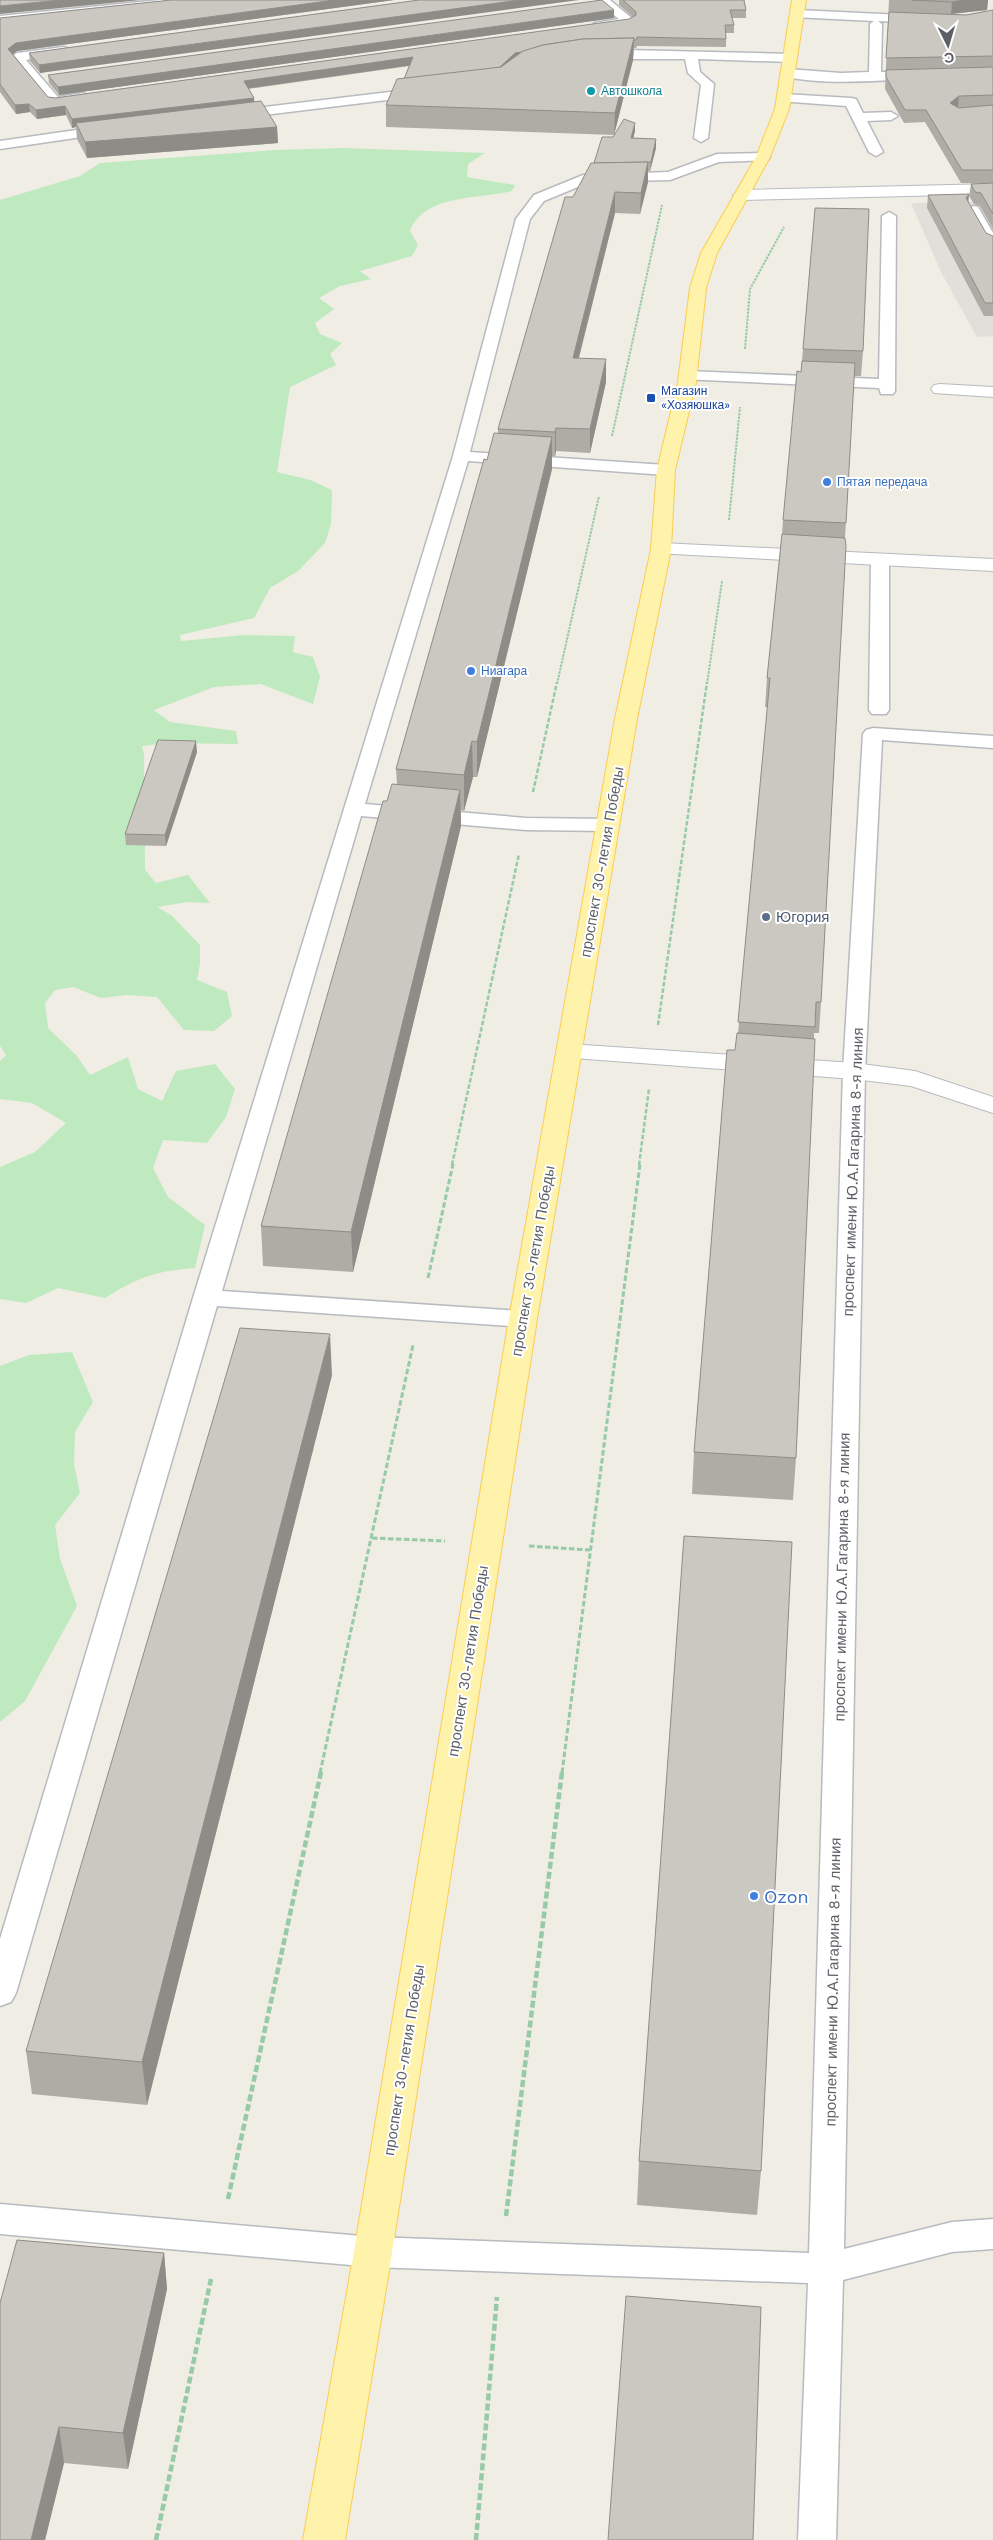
<svg xmlns="http://www.w3.org/2000/svg" width="993" height="2540" viewBox="0 0 993 2540" font-family="'Work Sans',sans-serif">
<rect width="100%" height="100%" fill="#f0ede4"/>
<!-- industrial -->
<polygon fill="#e0dfd9" points="993,201 993,336 977,337 941,272 911,203"/>
<!-- green -->
<g fill="#bfe9bf">
<path d="M344 148 485 153 468 164 467 177 515 185 512 191C479 199 424 194 410 231L418 245 412 256 360 271 371 279 340 286 319 298 334 309 315 323 320 334 342 343 330 354 336 365 290 387 277 472 310 480 332 490 331 524 325 543 298 571 270 588 254 618 180 635 181 641 244 635 295 636 293 652 313 657 320 677 313 704 261 684 214 687 154 710 170 722 236 731 238 744 169 743 142 746 144 755 145 870 156 883 188 875 210 903 188 902 157 907 171 915 200 945V964L197 980 227 992 232 1016 214 1031 184 1030 157 997 127 995 101 998 73 987 55 990 45 1003 48 1028 76 1055 90 1075 128 1057 138 1089 162 1101 176 1071 215 1064 235 1089 226 1117 207 1143 163 1140 153 1168 168 1197 205 1225 195 1268C155 1271 139 1277 105 1298L58 1288 26 1303 0 1299V1167L35 1152 66 1123 32 1103 0 1099V1061L6 1055 0 1046V200L80 176 100 163 275 150Z"/>
<polygon points="72,1352 93,1402 75,1432 74,1464 80,1493 55,1525 60,1559 77,1606 25,1701 0,1722 0,1366 29,1355"/>
</g>
<g fill="none" stroke-linecap="round" stroke-linejoin="round">
<!-- lane casing -->
<g stroke="#b7babf" stroke-width="3">
<g id="lane">
<polygon points="160,0 197,0 191,4 0,24 0,16"/>
<polygon points="600,0 610,0 635,21 629,25 594,29 594,23 619,19 601,5"/>
<path d="M797 10 925 16 927 19 921 23 878 21 882 24 881 72 920 71 926 75 920 79C878 80 823 86 783 76L781 73 783 70 787 69 841 73 869 72 870 24 874 21 793 17V11Z"/>
<polygon points="63,47 67,48 69,51 67,54 26,60 58,97 83,93 89,97 83,101 55,105 50,104 11,57 17,53"/>
<polygon points="627,50 790,54 796,58 790,62 698,59 700,72 714,84 708,138 701,142 694,138 701,85 688,73 685,59 600,59 594,55 600,51"/>
<polygon points="423,88 428,89 429,92 428,95 232,119 225,115 232,111"/>
<polygon points="784,94 851,98 856,99 863,113 891,112 898,116 891,120 867,121 883,152 876,156 869,152 846,106 779,101 778,98"/>
<polygon points="111,125 116,126 118,129 116,132 0,149 0,141"/>
<polygon points="763,153 770,157 768,160 719,162 670,180 590,182 544,201 530,219 470,452 666,465 672,466 674,470 672,474 666,475 468,461 365,804 526,818 609,819 616,821 619,825 616,829 609,831 526,830 361,816 222,1291 523,1311 532,1313 536,1319 532,1325 523,1327 217,1306 16,1993 11,2002 0,2006 0,1939 193,1298 453,456 516,219 534,195 583,175 668,172 717,154"/>
<polygon points="973,206 978,207 993,233 993,249 986,245 966,210"/>
<polygon points="889,212 896,216 895,391 893,394 881,394 879,388 681,379 679,376 681,373 687,371 879,379 882,216"/>
<polygon points="880,555 886,556 889,560 889,710 886,714 872,714 869,710 871,560 874,556"/>
<polygon points="873,728 993,736 993,748 882,740 865,1071 844,2249 952,2222 993,2219 993,2249 952,2252 843,2280 836,2540 798,2540 808,2283 373,2267 0,2234 0,2204 373,2237 809,2253 843,1071 863,734 866,730"/>
</g>
</g>
<!-- street casing -->
<g stroke="#b7babf" stroke-width="2">
<g id="street">
<polygon points="940,384 993,387 993,397 934,393 931,389 934,385"/>
<polygon points="661,543 993,559 993,571 654,553 651,549 654,545"/>
<polygon points="569,1044 854,1063 915,1071 993,1097 993,1113 911,1086 854,1079 560,1057 556,1052 560,1047"/>
</g>
</g>
<!-- secondary casing -->
<g stroke="#b8bbc1" stroke-width="2">
<polygon id="secondary" points="993,184 993,194 741,200 733,195 741,190"/>
</g>
<!-- primary casing -->
<g stroke="#facd52" stroke-width="2">
<polygon id="primary" points="792,0 806,0 789,109 770,157 717,253 706,288 696,382 675,470 671,549 637,719 537,1319 392,2252 345,2540 303,2540 354,2252 509,1319 615,719 651,549 657,470 678,382 690,288 701,253 756,157 775,109"/>
</g>
<!-- path-far3 -->
<g stroke="#97caa6" stroke-width="2" stroke-dasharray="2.5 1" stroke-linecap="butt">
<polyline points="745,349 750,289 784,227"/>
<polyline points="612,436 662,205"/>
<polyline points="729,520 740,407"/>
<polyline points="557,684 599,496"/>
<polyline points="707,684 722,581"/>
</g>
<!-- path-far2 -->
<g stroke="#97caa6" stroke-width="2.5" stroke-dasharray="4.5 2" stroke-linecap="butt">
<polyline points="533,792 557,682"/>
<polyline points="658,1025 707,682"/>
<polyline points="452,1165 519,854"/>
<polyline points="639,1165 649,1089"/>
</g>
<!-- path-far1 -->
<g stroke="#97caa6" stroke-width="3" stroke-dasharray="5.5 2.5" stroke-linecap="butt">
<polyline points="428,1278 453,1164"/>
<polyline points="372,1538 445,1541"/>
<polyline points="529,1546 590,1550"/>
<polyline points="320,1773 413,1345"/>
<polyline points="562,1773 640,1164"/>
</g>
<!-- path -->
<g stroke="#97caa6" stroke-width="4.5" stroke-dasharray="7 3" stroke-linecap="butt">
<polyline points="228,2199 321,1772"/>
<polyline points="506,2216 562,1772"/>
<polyline points="156,2540 211,2279"/>
<polyline points="476,2540 497,2297"/>
</g>
<!-- lane -->
<use href="#lane" fill="#fff" fill-rule="evenodd"/>
<!-- street -->
<use href="#street" fill="#fff" fill-rule="evenodd"/>
<!-- secondary -->
<use href="#secondary" fill="#fff" fill-rule="evenodd"/>
<!-- primary -->
<use href="#primary" fill="#fff2aa" fill-rule="evenodd"/>
</g>
<!-- wall -->
<g fill="#afaca6">
<polygon points="171,0 394,0 17,51 13,54 48,97 55,98 629,19 633,17 619,5 619,0 744,0 746,10 746,18 732,18 734,25 734,33 726,33 726,47 637,46 636,48 634,48 633,60 614,135 386,127 386,105 404,79 409,66 248,89 254,98 254,102 277,127 278,143 87,158 77,139 76,127 72,128 66,115 37,119 30,112 16,114 0,92 0,18"/>
<polygon points="419,0 40,73 30,61 29,53"/>
<polygon points="889,0 988,0 987,10 951,14 966,15 993,10 993,183 961,183 925,122 904,123 885,89"/>
<polygon points="614,18 59,95 49,83 48,75"/>
<polygon points="635,131 633,138 656,139 656,148 650,171 648,171 648,182 640,214 615,213 579,358 606,382 590,453 556,451 555,456 552,456 552,469 477,777 473,777 464,811 461,810 461,826 353,1272 263,1266 261,1226 387,801 397,785 396,769 487,460 498,433 498,429 573,197 594,163 613,137"/>
<polygon points="993,183 993,229 980,206 974,204 969,196 971,184"/>
<polygon points="928,195 968,203 986,233 993,236 993,316 984,316 927,208"/>
<polygon points="803,349 863,351 861,376 854,376 845,538 821,1002 819,1033 814,1033 814,1039 796,1458 793,1500 692,1494 694,1452 738,1033 768,707 765,707 767,678 782,534 783,520 801,372"/>
<polygon points="197,752 166,846 126,845 125,834"/>
<polygon points="332,1375 147,2105 32,2094 26,2051"/>
<polygon points="639,2161 761,2171 757,2215 637,2205"/>
<polygon points="164,2253 167,2289 128,2469 64,2463 45,2540 0,2540 0,2303"/>
</g>
<!-- shaded-wall -->
<g fill="#8e8c87">
<polygon points="61,0 141,0 0,14 0,6"/>
<polygon points="335,0 394,0 17,51 9,57 8,49 16,43"/>
<polygon points="520,0 579,0 40,73 39,65"/>
<polygon points="965,0 988,0 987,10 951,14 952,2"/>
<polygon points="614,10 614,18 59,95 58,87"/>
<polygon points="634,38 633,60 614,135 615,113"/>
<polygon points="567,43 496,78 403,89 515,53"/>
<polygon points="413,57 413,65 244,89 244,81"/>
<polygon points="959,96 958,108 950,103"/>
<polygon points="254,98 255,106 76,123 76,127 72,128 72,119"/>
<polygon points="29,104 30,112 16,114 15,105"/>
<polygon points="65,106 66,115 37,119 36,110"/>
<polygon points="635,123 635,131 631,147 631,138"/>
<polygon points="277,127 278,143 87,158 85,142"/>
<polygon points="656,139 656,148 650,171 651,162"/>
<polygon points="648,162 648,182 640,214 641,193"/>
<polygon points="615,192 615,213 573,380 573,358"/>
<polygon points="969,194 968,207 966,198"/>
<polygon points="606,359 606,382 590,453 590,429"/>
<polygon points="556,428 556,451 555,456 555,432"/>
<polygon points="552,437 552,469 477,777 477,742"/>
<polygon points="196,741 197,752 166,846 165,835"/>
<polygon points="472,741 473,777 464,811 464,775"/>
<polygon points="460,790 461,826 353,1272 351,1232"/>
<polygon points="330,1334 332,1375 147,2105 142,2062"/>
<polygon points="164,2253 167,2289 128,2469 123,2433"/>
<polygon points="59,2427 64,2463 45,2540 31,2540"/>
</g>
<!-- building -->
<g fill="#cbc8c1" stroke="#8e8c87">
<polygon points="0,0 61,0 0,6"/>
<polygon points="171,0 335,0 16,43 8,49 48,97 55,98 629,19 636,15 636,12 623,0 744,0 746,10 730,10 734,25 725,25 726,39 637,37 636,40 633,40 634,38 583,39 543,45 522,52 515,53 499,68 404,79 413,57 244,81 254,98 72,119 65,106 36,110 29,104 15,105 0,84 0,18"/>
<polygon points="419,0 520,0 39,65 29,53"/>
<polygon points="602,0 614,10 58,87 48,75"/>
<polygon points="912,0 965,0 952,2"/>
<polygon points="993,10 993,56 886,58 889,12 966,15"/>
<polygon points="634,38 615,113 386,105 397,79 501,67 523,51 543,45 583,39"/>
<polygon points="993,67 993,95 959,96 950,103 959,108 993,105 993,170 962,170 926,110 905,110 886,77 886,70"/>
<polygon points="261,101 277,127 85,142 76,123"/>
<polygon points="624,119 635,123 631,138 656,139 651,162 594,163 602,137 613,137"/>
<polygon points="648,162 641,193 615,192 573,358 606,359 590,429 556,428 555,432 498,429 565,197 573,197 591,163"/>
<polygon points="993,183 993,214 981,193 975,192 971,184"/>
<polygon points="969,194 966,198 986,233 993,236 993,303 985,303 928,195"/>
<polygon points="815,208 869,209 863,351 803,349"/>
<polygon points="802,361 855,363 846,523 783,520 797,371 801,372"/>
<polygon points="494,433 552,437 477,742 472,741 464,775 396,769 484,459 487,460"/>
<polygon points="782,534 845,538 846,546 821,1002 816,1002 815,1027 738,1022 770,678 767,678"/>
<polygon points="158,740 196,741 165,835 125,834"/>
<polygon points="392,784 460,790 351,1232 261,1226 383,801 387,801"/>
<polygon points="737,1033 815,1039 796,1458 694,1452 727,1050 735,1050"/>
<polygon points="240,1328 330,1334 142,2062 26,2051"/>
<polygon points="684,1536 792,1542 761,2171 639,2161"/>
<polygon points="17,2240 164,2253 123,2433 59,2427 31,2540 0,2540 0,2303"/>
<polygon points="626,2296 761,2307 753,2540 608,2540"/>
</g>
<!-- markers -->
<circle fill="#0f9aa8" stroke="#fff" stroke-width="2" cx="591" cy="91" r="5"/>
<rect fill="#1a4fb4" stroke="#fff" stroke-width="2" x="646" y="393" width="10" height="10" rx="2.5"/>
<g fill="#3f7fe0" stroke="#fff" stroke-width="2">
<circle cx="827" cy="482" r="5"/>
<circle cx="471" cy="671" r="5"/>
<circle cx="754" cy="1896" r="5"/>
</g>
<circle fill="#5c6f8a" stroke="#fff" stroke-width="2" cx="766" cy="917" r="5"/>
<g text-anchor="middle" dominant-baseline="central" stroke-width="4" stroke-linejoin="round" paint-order="stroke">
<!-- far-culture labels -->
<g font-size="12" fill="#0d838f" stroke="#fff" text-anchor="start">
<text x="601" y="91">Автошкола</text>
</g>
<!-- far-transit labels -->
<g font-size="12" fill="#164399" stroke="#fff" text-anchor="start">
<text x="661" y="391">Магазин<tspan x="661" dy="14">«Хозяюшка»</tspan></text>
</g>
<!-- far-shop labels -->
<g font-size="12" fill="#366cbe" stroke="#fff" text-anchor="start">
<text x="837" y="482">Пятая передача</text>
<text x="481" y="671">Ниагара</text>
</g>
<!-- street labels -->
<g font-size="15" fill="#5c6066" stroke="#fff">
<text transform="translate(602 862) rotate(-80)">проспект 30-летия Победы</text>
<text transform="translate(853 1172) rotate(-88)">проспект имени Ю.А.Гагарина 8-я линия</text>
<text transform="translate(533 1261) rotate(-80)">проспект 30-летия Победы</text>
<text transform="translate(842 1577) rotate(-89)">проспект имени Ю.А.Гагарина 8-я линия</text>
<text transform="translate(468 1661) rotate(-81)">проспект 30-летия Победы</text>
<text transform="translate(833 1982) rotate(-89)">проспект имени Ю.А.Гагарина 8-я линия</text>
<text transform="translate(404 2060) rotate(-81)">проспект 30-летия Победы</text>
</g>
<!-- service labels -->
<g font-size="15" fill="#4e5e75" stroke="#fff" text-anchor="start">
<text x="776" y="917">Югория</text>
</g>
<!-- near-shop labels -->
<g font-size="18" fill="#366cbe" stroke="#fff" text-anchor="start">
<text x="764" y="1896">Ozon</text>
</g>
</g>
<!-- north arrow -->
<g transform="translate(948 45) rotate(175)" stroke="#ffffff" stroke-width="4" paint-order="stroke">
<path d="M0-4L9 19L0 12L-9 19Z" fill="#5c6066"/>
<text y="-8" font-size="14" font-weight="bold" text-anchor="middle" fill="#5c6066">С</text>
</g>
</svg>
